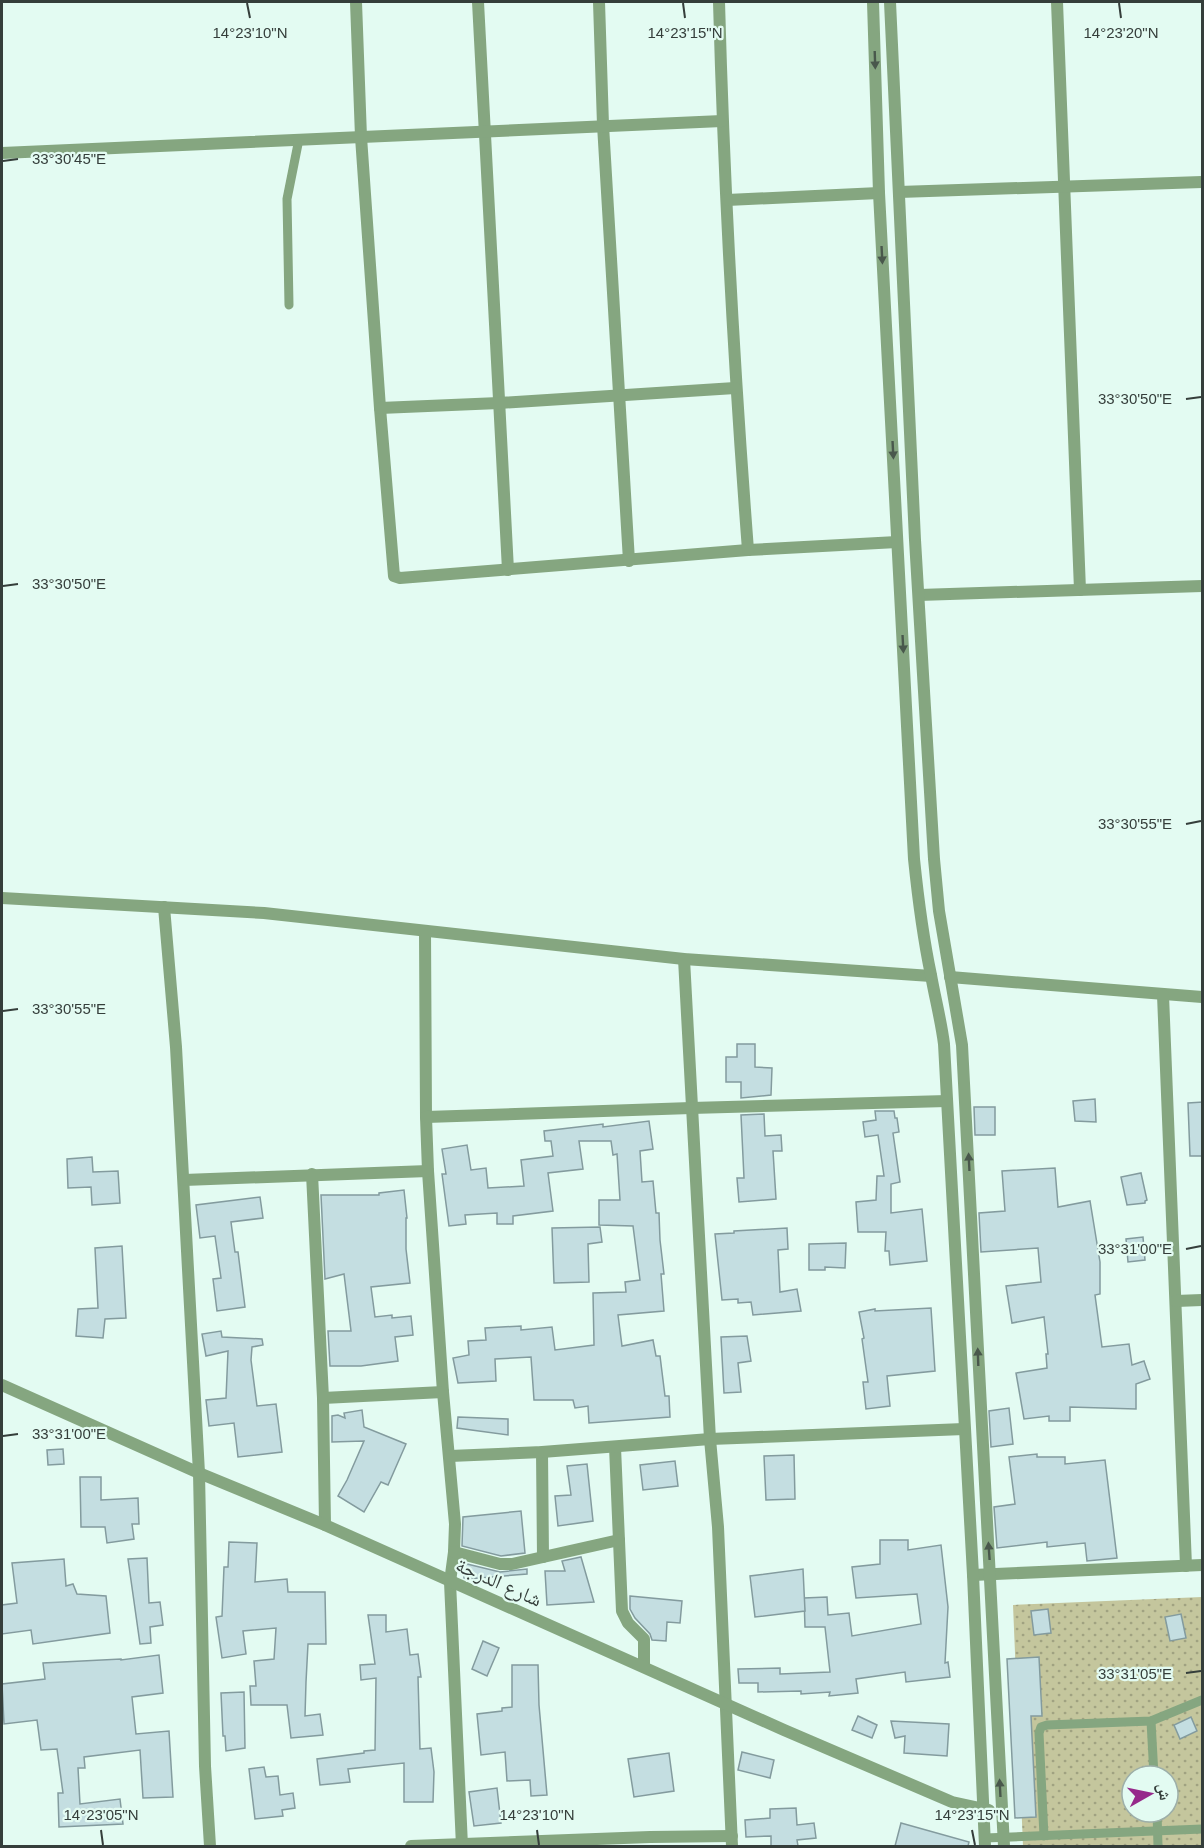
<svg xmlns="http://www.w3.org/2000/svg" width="1204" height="1848" viewBox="0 0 1204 1848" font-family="Arial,'Noto Naskh Arabic',sans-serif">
<defs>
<pattern id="park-dots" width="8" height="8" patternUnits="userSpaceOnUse" patternTransform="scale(1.5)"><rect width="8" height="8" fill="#c4c69d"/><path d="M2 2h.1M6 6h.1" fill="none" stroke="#a0a281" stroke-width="1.8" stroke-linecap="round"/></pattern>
</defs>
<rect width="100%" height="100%" fill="#e3fbf2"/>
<!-- park -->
<path fill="url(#park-dots)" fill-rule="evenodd" d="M1202 1597V1846H1023L1013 1605ZM1132 1776H1168V1812H1132Z"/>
<!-- building -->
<g fill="#c4dee1" stroke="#839b9e" stroke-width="1.5">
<polygon points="737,1044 755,1044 755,1067 772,1068 771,1095 741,1098 741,1082 726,1082 726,1057 737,1057"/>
<polygon points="1095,1099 1096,1122 1075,1121 1073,1101"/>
<polygon points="1203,1102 1203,1156 1190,1156 1188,1103"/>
<polygon points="974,1107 995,1107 995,1135 975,1135"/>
<polygon points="875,1111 894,1111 895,1118 897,1118 899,1132 893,1133 900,1182 891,1184 891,1213 922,1209 927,1261 890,1265 889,1251 885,1251 886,1232 858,1232 856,1202 876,1200 877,1176 884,1176 878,1135 865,1137 863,1122 876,1120"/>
<polygon points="764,1114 765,1136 781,1135 782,1151 773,1151 776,1199 739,1202 737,1178 744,1178 741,1115"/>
<polygon points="649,1121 653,1149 640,1151 642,1182 653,1181 656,1213 659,1213 660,1240 664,1274 661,1274 664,1311 618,1315 622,1346 653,1340 656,1356 660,1356 665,1396 669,1396 670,1417 589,1423 588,1406 575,1408 573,1400 534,1400 531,1357 495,1359 496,1381 458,1383 453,1358 469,1355 468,1341 486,1340 485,1328 521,1326 521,1330 552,1327 555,1350 594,1345 593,1293 626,1292 625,1282 640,1280 633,1226 599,1225 599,1200 620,1200 617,1154 613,1155 611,1141 579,1141 583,1169 548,1173 553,1211 513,1216 513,1224 497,1224 497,1213 465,1215 466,1224 449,1226 442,1174 446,1174 442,1149 467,1145 471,1170 486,1168 488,1188 524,1186 521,1160 553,1156 551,1141 545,1141 544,1131 603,1124 603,1127"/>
<polygon points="92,1157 93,1172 118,1171 120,1203 92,1205 91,1187 68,1188 67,1159"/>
<polygon points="1055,1168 1058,1207 1090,1201 1100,1262 1100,1294 1095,1295 1102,1347 1129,1344 1132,1365 1144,1361 1150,1379 1136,1384 1136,1409 1070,1407 1070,1421 1049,1421 1049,1416 1024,1419 1016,1373 1047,1368 1046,1354 1048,1354 1044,1317 1012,1323 1006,1286 1041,1282 1038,1248 981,1252 979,1213 1005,1211 1002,1171"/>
<polygon points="1141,1173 1147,1200 1145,1201 1145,1203 1127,1205 1121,1177"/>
<polygon points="404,1190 407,1218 406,1218 406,1249 410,1283 371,1287 375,1317 392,1315 392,1318 411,1316 413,1335 395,1337 398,1361 361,1366 330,1366 328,1331 351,1331 344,1274 325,1279 321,1195 379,1195 379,1193"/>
<polygon points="260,1197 263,1218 231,1222 235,1252 238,1252 245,1307 217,1311 213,1279 221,1278 215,1236 200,1238 196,1205"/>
<polygon points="600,1227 602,1242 588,1244 589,1282 554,1283 552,1228"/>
<polygon points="787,1228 788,1249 778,1250 780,1292 797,1289 801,1311 753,1315 751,1302 738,1303 738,1299 722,1300 715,1234 734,1233 734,1231"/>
<polygon points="1143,1237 1145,1260 1128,1262 1126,1239"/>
<polygon points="846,1243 845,1268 825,1267 825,1270 809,1270 809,1244"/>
<polygon points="122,1246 126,1318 105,1319 103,1338 76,1336 78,1309 98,1308 95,1248"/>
<polygon points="931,1308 935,1371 887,1376 890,1406 866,1409 863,1382 868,1382 862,1339 864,1338 859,1312 875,1309 875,1311"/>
<polygon points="221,1331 222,1337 262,1339 263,1345 252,1347 251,1360 257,1406 276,1404 282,1452 238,1457 234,1423 209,1426 206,1400 226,1398 228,1351 206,1356 202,1334"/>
<polygon points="747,1336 751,1361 738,1363 741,1392 724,1393 721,1337"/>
<polygon points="1009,1408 1013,1444 991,1447 989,1411"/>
<polygon points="362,1410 364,1427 406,1444 388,1485 381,1482 364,1512 338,1496 347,1480 364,1441 332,1442 332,1416 338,1415 345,1418 344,1413"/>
<polygon points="458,1417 508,1419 508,1435 457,1428"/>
<polygon points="63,1449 64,1464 48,1465 47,1450"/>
<polygon points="1037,1454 1037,1457 1065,1457 1065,1464 1105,1460 1117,1558 1087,1561 1085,1543 1047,1547 1047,1542 997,1548 994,1507 1015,1504 1009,1457"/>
<polygon points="794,1455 795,1499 766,1500 764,1456"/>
<polygon points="675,1461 678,1486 643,1490 640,1465"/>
<polygon points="587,1464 593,1521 558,1526 555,1496 571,1495 567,1466"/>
<polygon points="80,1477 101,1477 101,1500 138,1498 139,1524 132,1524 134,1539 107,1543 105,1527 81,1527"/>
<polygon points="521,1511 525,1553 501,1556 462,1546 463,1517"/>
<polygon points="880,1540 908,1540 908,1550 941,1545 948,1607 945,1663 948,1662 950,1677 906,1682 905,1672 856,1679 858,1693 829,1696 830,1692 801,1694 801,1691 758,1692 758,1683 739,1683 738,1669 780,1668 780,1674 830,1672 825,1627 805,1627 804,1598 827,1597 828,1615 849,1613 852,1636 921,1624 917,1594 856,1598 852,1567 880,1564"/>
<polygon points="229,1542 257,1543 255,1582 287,1579 288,1592 325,1592 326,1644 308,1644 306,1682 305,1716 320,1714 323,1735 291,1738 287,1705 251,1705 250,1686 256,1686 254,1661 274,1659 276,1628 243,1631 246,1654 222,1658 216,1617 222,1616 224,1567 228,1567"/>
<polygon points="581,1557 594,1602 547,1605 545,1571 565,1571 562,1561"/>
<polygon points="147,1558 149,1603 160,1602 163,1625 150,1627 151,1643 140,1644 128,1559"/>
<polygon points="64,1559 66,1586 73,1584 77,1594 106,1596 110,1633 33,1644 31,1630 2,1634 2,1605 17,1603 12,1563"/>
<polygon points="463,1563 500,1572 527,1569 527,1574 467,1579 464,1578"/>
<polygon points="803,1569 805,1611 755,1617 750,1576"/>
<polygon points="630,1596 682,1601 680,1623 667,1622 666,1641 652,1640 650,1634 635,1618 630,1609"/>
<polygon points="1048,1609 1051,1633 1034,1635 1031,1611"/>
<polygon points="1181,1614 1186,1638 1170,1641 1165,1617"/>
<polygon points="368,1615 386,1615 386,1632 407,1629 410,1655 418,1654 421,1677 418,1677 420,1749 431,1748 434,1772 433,1802 404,1802 404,1763 348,1769 350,1782 320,1785 317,1759 364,1753 364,1751 375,1750 376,1678 361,1680 360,1665 375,1664"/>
<polygon points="483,1641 499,1648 487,1676 472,1669"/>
<polygon points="159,1655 163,1693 132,1697 136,1734 169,1731 173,1797 143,1798 140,1750 84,1757 85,1768 78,1768 80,1804 120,1799 123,1824 59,1827 58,1793 63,1793 57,1749 41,1750 37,1720 4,1724 2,1684 45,1679 43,1663 121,1659 121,1660"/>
<polygon points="1039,1657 1042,1716 1031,1716 1036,1817 1015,1818 1007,1659"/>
<polygon points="512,1665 538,1665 539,1705 547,1795 531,1796 530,1780 507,1781 505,1752 481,1755 477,1714 502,1711 502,1708 512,1707"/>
<polygon points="244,1692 245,1748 226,1751 225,1736 223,1736 221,1693"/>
<polygon points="858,1716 877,1725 872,1738 852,1730"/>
<polygon points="1191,1717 1197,1731 1180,1739 1174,1725"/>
<polygon points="891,1721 949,1724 947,1756 904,1753 905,1736 895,1738"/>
<polygon points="742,1752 774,1760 770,1778 738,1770"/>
<polygon points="669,1753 674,1791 634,1797 628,1759"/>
<polygon points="264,1767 266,1777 278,1776 280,1795 293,1793 295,1808 282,1810 283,1816 255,1819 249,1769"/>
<polygon points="497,1788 501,1823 474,1826 469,1792"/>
<polygon points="796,1808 797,1825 814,1823 816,1838 797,1840 798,1846 771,1846 771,1836 746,1837 745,1820 770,1818 770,1809"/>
<polygon points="901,1823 969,1842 968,1846 895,1846"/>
</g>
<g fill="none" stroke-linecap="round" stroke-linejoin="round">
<!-- service -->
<g stroke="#85a680" stroke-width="9">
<polyline points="289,305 287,199 299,139"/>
<polyline points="1151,1721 1154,1776"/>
<polyline points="1157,1812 1158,1846"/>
<polyline points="1044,1836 1039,1733 1041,1727 1047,1725 1151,1721 1202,1700"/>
<polyline points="985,1838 1202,1829"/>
</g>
<!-- minor -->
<g stroke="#85a680" stroke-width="12">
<polyline points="356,2 361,137 380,408 394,576 400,578 748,550 897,542"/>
<polyline points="478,2 508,570"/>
<polyline points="599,2 603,125 629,561"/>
<path d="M719 2C724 185 734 367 748 550"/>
<polyline points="1057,2 1080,590"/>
<polyline points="2,153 722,121"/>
<polyline points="899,192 1202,182"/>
<polyline points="727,200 879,193"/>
<polyline points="380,408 499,403 735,388"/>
<polyline points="919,595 1202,586"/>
<polyline points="2,898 264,913 684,959 931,976"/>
<polyline points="164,907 176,1047 199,1473 205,1766 210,1846"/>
<polyline points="425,931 426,1117 428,1171 443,1392 455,1524 454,1552 450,1582 462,1846"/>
<polyline points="684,959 710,1439 718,1527 732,1846"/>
<polyline points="950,977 1202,997"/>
<polyline points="1163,995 1186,1566"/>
<polyline points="426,1117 691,1108 947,1101"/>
<polyline points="312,1174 323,1398 325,1525"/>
<polyline points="184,1180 428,1171"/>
<polyline points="1176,1301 1202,1300"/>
<polyline points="323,1398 443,1392"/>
<polyline points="615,1447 622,1611 628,1623 644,1639 644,1666"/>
<polyline points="542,1452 543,1557"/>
<polyline points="450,1456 542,1452 710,1439 964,1429"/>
<polyline points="454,1552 500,1564 512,1564 619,1540"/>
<polyline points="973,1575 1202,1565"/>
<polyline points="411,1846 650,1837 732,1836"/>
</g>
<!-- tertiary -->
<g stroke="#85a680" stroke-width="12">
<path d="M873 2 879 193 914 859C918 898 923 937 931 975 935 998 941 1020 944 1044L973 1575 985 1846"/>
<polyline points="890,2 915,540 934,859 939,911 962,1045 1004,1846"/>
<polyline points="2,1385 199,1473 325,1525 784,1730 952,1802 989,1810"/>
</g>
</g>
<!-- one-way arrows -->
<defs><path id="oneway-solid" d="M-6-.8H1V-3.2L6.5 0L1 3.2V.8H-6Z" transform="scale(1.5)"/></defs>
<g fill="#49584c">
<use href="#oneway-solid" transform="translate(875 60) rotate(88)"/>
<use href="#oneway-solid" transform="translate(882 255) rotate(87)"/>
<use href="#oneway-solid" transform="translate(893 450) rotate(87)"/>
<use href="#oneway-solid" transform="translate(903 644) rotate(87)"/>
<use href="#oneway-solid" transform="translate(969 1162) rotate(-93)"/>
<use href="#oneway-solid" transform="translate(978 1357) rotate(-92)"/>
<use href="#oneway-solid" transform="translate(989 1551) rotate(-94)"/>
<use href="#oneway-solid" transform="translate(1000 1788) rotate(-93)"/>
</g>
<!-- ticks -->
<path fill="none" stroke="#353e3b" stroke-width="2" d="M247 3 250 18M683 3 685 18M1119 3 1121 18M3 161 18 159M1186 399 1201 397M3 586 18 584M1186 824 1201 821M3 1011 18 1009M1186 1249 1201 1246M3 1436 18 1434M1186 1673 1201 1671M101 1830 103 1845M537 1830 539 1845M972 1830 975 1845"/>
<g text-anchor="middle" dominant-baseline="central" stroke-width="4.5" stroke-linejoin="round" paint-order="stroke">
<!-- street labels -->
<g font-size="20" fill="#353e3b" stroke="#e3fbf2">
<text transform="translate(499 1582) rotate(24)">شارع الدرجة</text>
</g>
</g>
<g font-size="15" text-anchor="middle" fill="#353e3b" stroke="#e3fbf2" stroke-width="4.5" stroke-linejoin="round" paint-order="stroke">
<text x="250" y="38">14°23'10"N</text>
<text x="685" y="38">14°23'15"N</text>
<text x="1121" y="38">14°23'20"N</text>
<text x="69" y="164">33°30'45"E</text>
<text x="1135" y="404">33°30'50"E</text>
<text x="69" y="589">33°30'50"E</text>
<text x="1135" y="829">33°30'55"E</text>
<text x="69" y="1014">33°30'55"E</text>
<text x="1135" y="1254">33°31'00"E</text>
<text x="69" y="1439">33°31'00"E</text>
<text x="1135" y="1679">33°31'05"E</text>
<text x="101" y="1820">14°23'05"N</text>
<text x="537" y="1820">14°23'10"N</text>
<text x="972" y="1820">14°23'15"N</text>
</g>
<!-- border -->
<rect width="1204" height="1848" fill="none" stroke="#353e3b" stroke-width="6"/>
<!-- north arrow -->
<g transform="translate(1150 1794) rotate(81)"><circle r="28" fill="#e3fbf2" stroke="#9dafa9" stroke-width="1.5"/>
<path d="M0-4.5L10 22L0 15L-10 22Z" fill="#96298b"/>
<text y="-9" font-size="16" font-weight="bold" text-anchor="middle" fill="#353e3b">ش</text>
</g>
</svg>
